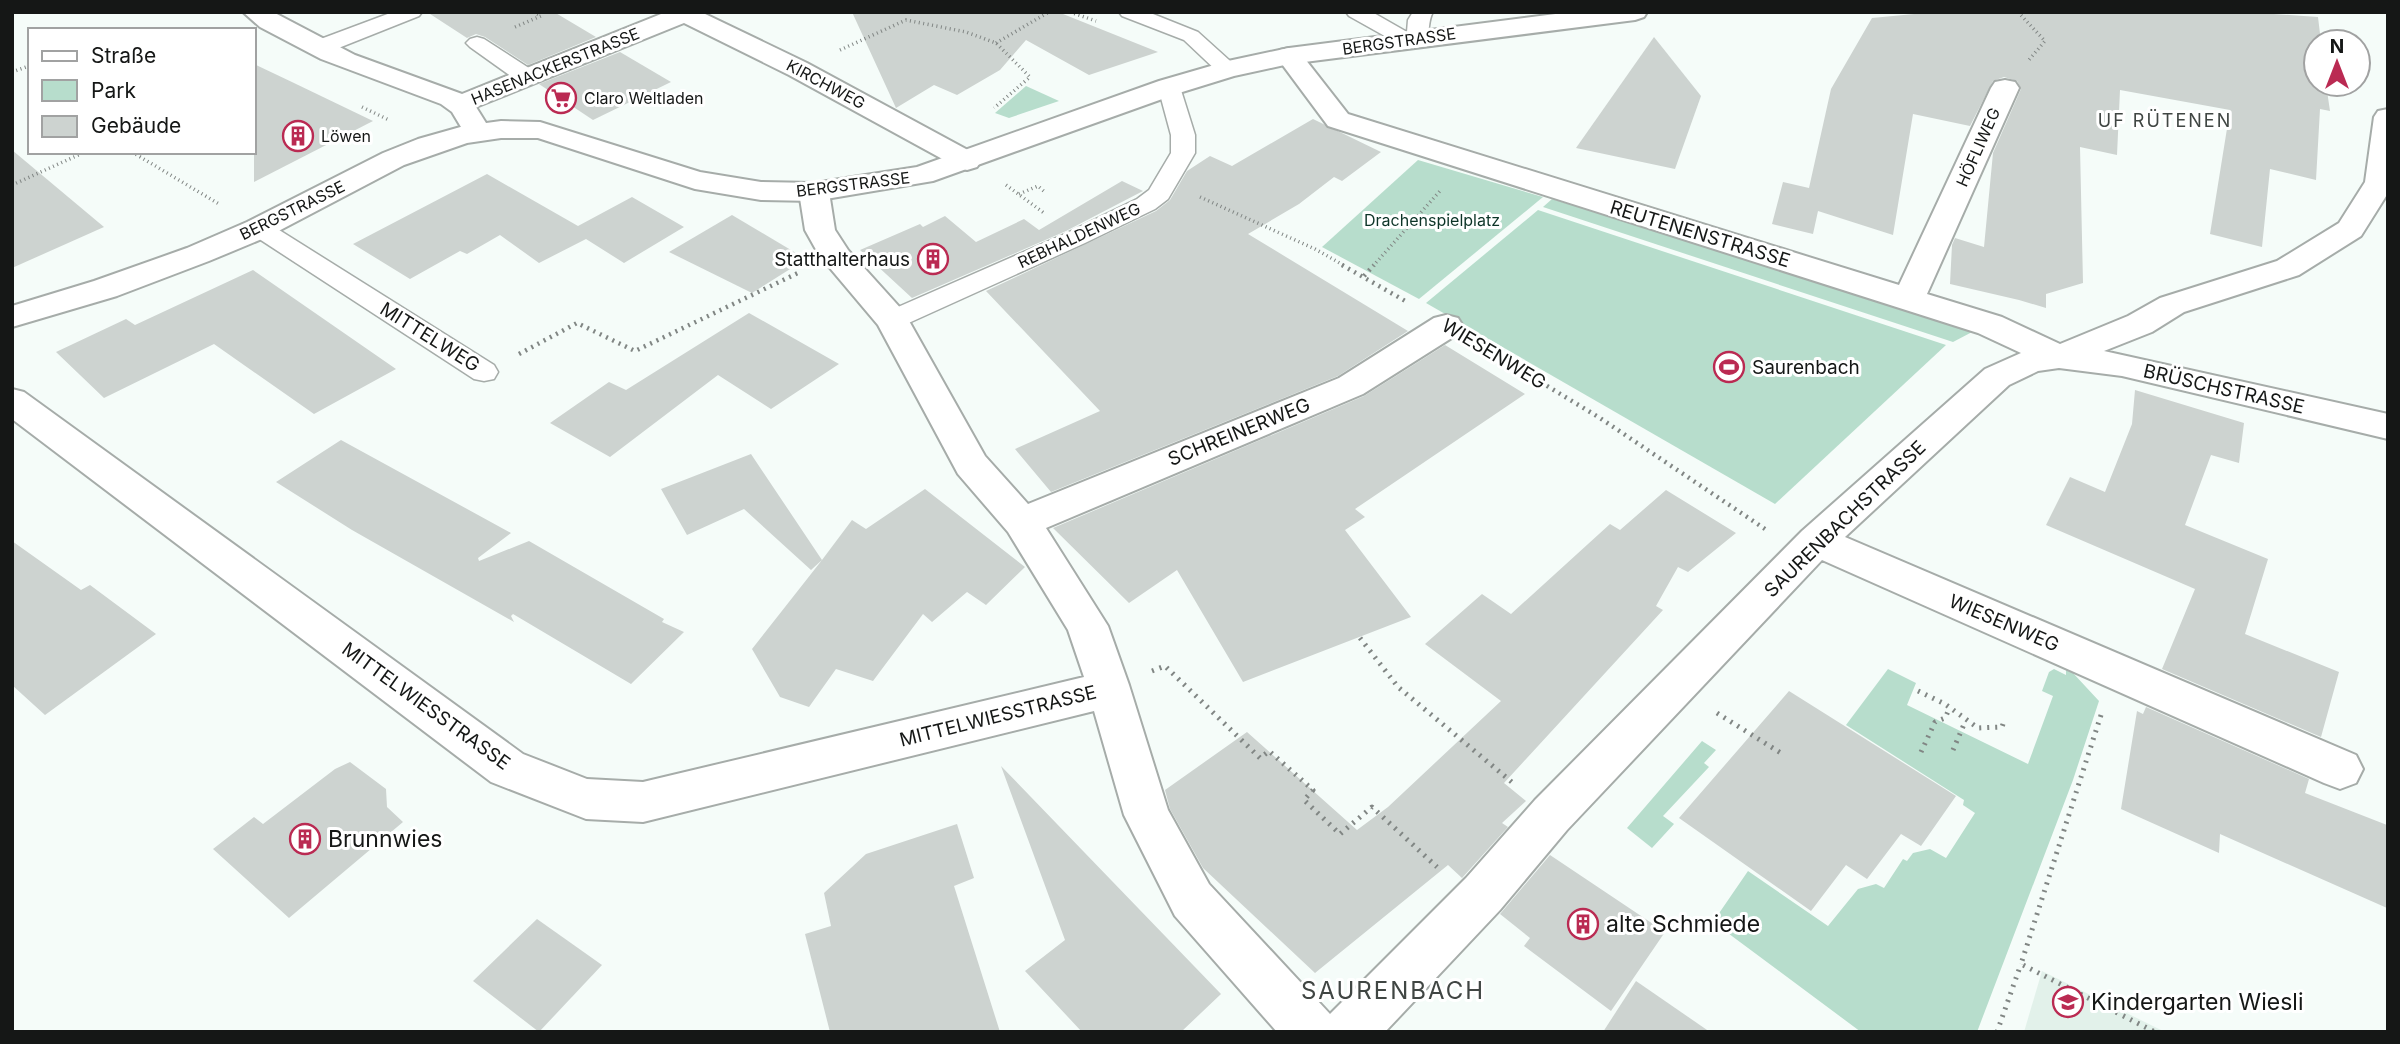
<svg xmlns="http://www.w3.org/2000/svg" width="2400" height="1044" viewBox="0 0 2400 1044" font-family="Inter,sans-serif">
<rect width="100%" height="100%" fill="#f5fcf9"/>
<!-- built -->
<polygon fill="#e2f1ea" points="2042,971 2165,1032 2024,1032"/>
<!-- green -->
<g fill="#b7ddcc">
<polygon points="1026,86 1059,101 1009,118 995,113"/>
<polygon points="1418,160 1543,197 1419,299 1322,247"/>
<polygon points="1552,199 1949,320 1974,331 1953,342 1543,207"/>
<polygon points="1538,210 1946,345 1775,504 1426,303"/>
<polygon points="1888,669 1916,683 1907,705 2028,764 2053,696 2042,691 2049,672 2054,669 2066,675 2066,670 2073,673 2099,701 2073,780 1977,1032 1861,1032 1713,922 1748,871 1828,926 1858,889 1876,884 1884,888 1903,859 1907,861 1913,853 1930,849 1946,858 1975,813 1963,805 1964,800 1846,725"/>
<polygon points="1702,741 1716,750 1704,763 1709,767 1663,816 1674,824 1652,848 1627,828"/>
</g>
<!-- building -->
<g fill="#cdd3d0">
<polygon points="427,12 554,12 596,37 528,65 485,37 476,34 467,38"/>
<polygon points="852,12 1058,12 1158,52 1089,75 1026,40 1000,70 957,95 934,85 896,108"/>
<polygon points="1935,12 2245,12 2318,17 2321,42 2316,42 2316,84 2326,84 2330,111 2320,109 2316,180 2270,169 2262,247 2210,234 2230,110 2120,90 2117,155 2080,147 2083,283 2046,294 2046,308 2019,300 1950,284 1952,245 1955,238 1984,247 1993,153 2021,89 2017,81 2004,77 1993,81 1970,126 1913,114 1893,235 1818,211 1813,234 1772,224 1783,182 1809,188 1831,89 1872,18"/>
<polygon points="1654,37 1701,96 1675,169 1576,148"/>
<polygon points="620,52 671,82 593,120 539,84"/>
<polygon points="254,64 294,83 373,121 254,182"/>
<polygon points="1313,119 1381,152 1342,181 1334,177 1299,204 1248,234 1408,331 1338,376 1051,492 1015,449 1100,411 986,291 1156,211 1170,200 1187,171 1210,156 1232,166"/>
<polygon points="12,150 104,227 12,268"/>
<polygon points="487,174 578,226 632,197 684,227 624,263 586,239 539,263 500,235 467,254 460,251 410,279 353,244"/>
<polygon points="1122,181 1143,191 1066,231 912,298 860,250 920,224 923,227 945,216 976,242 1024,219 1039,230"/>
<polygon points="732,215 806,259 752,293 669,252"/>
<polygon points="253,270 396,369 314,414 214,344 104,398 56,352 126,319 135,325"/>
<polygon points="749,313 839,364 771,409 718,375 610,457 550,423 609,382 626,390"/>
<polygon points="1445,345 1525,394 1355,509 1365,517 1345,530 1411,617 1243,682 1177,570 1129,603 1053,528 1364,396"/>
<polygon points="2135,390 2244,423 2239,463 2211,455 2185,525 2268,559 2245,634 2339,672 2321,737 2162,669 2195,589 2046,525 2070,477 2105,492 2132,424"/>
<polygon points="341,440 511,533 478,558 479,561 529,541 664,619 662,622 684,632 631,684 513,614 511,616 514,622 352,530 276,482"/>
<polygon points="751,454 822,560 852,520 866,529 925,489 1025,567 986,605 967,592 932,622 923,614 873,681 836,669 809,707 780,697 752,649 822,560 811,570 744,509 687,535 661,489"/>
<polygon points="1666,490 1736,533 1688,572 1678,567 1656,606 1663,610 1504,783 1526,801 1502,823 1508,827 1462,878 1448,865 1315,973 1203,868 1170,809 1165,790 1247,732 1357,830 1388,807 1501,701 1425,644 1482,594 1511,614 1610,524 1620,530"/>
<polygon points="12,541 81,590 90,585 156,634 45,715 12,685"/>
<polygon points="1789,691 1956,796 1921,846 1901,834 1867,879 1846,865 1811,911 1679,818"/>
<polygon points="2146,707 2309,779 2305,793 2387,825 2387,908 2220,834 2219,853 2121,809 2137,711 2143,714"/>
<polygon points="350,762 386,789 387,807 403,822 289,918 213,849 254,817 263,824 335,769"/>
<polygon points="1001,766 1221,994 1181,1032 1082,1032 1025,971 1065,940"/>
<polygon points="957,824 974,878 954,886 1000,1032 830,1032 805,934 831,926 824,893 866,854"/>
<polygon points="1550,855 1665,932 1611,1011 1524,946 1530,938 1500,914"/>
<polygon points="537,919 602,965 539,1032 473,981"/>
<polygon points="1636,981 1710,1032 1603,1032"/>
</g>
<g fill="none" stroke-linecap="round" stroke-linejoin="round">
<!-- service casing -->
<g stroke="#a6aca9" stroke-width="3">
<g id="service">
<polygon points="393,12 422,12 419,16 326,53 310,53 307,48 310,43"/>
<polygon points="1119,12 1148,12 1198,32 1239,69 1236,74 1220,74 1184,40 1122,16"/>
<path d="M1346 12H1372L1407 32 1408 20 1413 12H1433C1427 22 1431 33 1424 42L1406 46 1399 44 1349 16Z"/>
<polygon points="477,37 484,39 535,72 538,77 535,82 519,82 470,47 466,43 470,39"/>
<polygon points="1169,80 1177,82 1180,87 1195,135 1195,153 1168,199 1155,209 1085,243 902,326 892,329 882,326 878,320 882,314 1067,233 1137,199 1149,190 1171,153 1171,135 1158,87 1161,82"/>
<polygon points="259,220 268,223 494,365 498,372 494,379 484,381 474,379 250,233 246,228 250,223"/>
</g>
</g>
<!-- minor casing -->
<g stroke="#a6aca9" stroke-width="4">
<g id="minor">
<polygon points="243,12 273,12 355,55 462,94 666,12 701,12 807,63 977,155 981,161 977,167 967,170 957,167 789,75 684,23 476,107 491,131 487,137 477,139 467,137 452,112 441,104 321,59 260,27"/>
<polygon points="1289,48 1298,50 1348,114 1899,285 1991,88 1995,82 2005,80 2015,82 2019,88 1927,294 2002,317 2060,344 2128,316 2160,298 2277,261 2339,223 2365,182 2374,117 2378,111 2388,109 2388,193 2361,236 2299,275 2184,312 2152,332 2104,351 2388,414 2388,439 2122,376 2059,368 2038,371 2009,385 1845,537 2356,755 2363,769 2356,783 2340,789 2324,783 1822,560 1567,830 1500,910 1385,1032 1277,1032 1175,916 1124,815 1094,711 643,822 586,819 491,782 12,419 12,389 24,392 523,754 587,779 643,782 1084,677 1068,630 1008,532 958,474 878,325 819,255 805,230 799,192 803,186 814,183 825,186 829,192 835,230 848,250 904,312 985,456 1028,504 1339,378 1434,318 1446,315 1458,318 1463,326 1458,334 1363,394 1046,528 1108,626 1129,685 1168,810 1209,884 1330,1014 1466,878 1535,800 1802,531 1985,369 2021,353 1978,333 1328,126 1276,56 1280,50"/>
</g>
</g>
<!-- tertiary casing -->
<g stroke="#a6aca9" stroke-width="4">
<polygon id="tertiary" points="1571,12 1647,12 1644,17 1635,20 1289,64 1234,76 1179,93 933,181 814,201 761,200 695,189 538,138 501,138 467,143 404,165 269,236 209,261 117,296 12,327 12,306 94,281 187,248 247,222 383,153 418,139 464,126 501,121 540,122 700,172 761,182 814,183 917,167 1159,81 1228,61 1289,48"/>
</g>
<!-- path-far2 -->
<g stroke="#818684" stroke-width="3.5" stroke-dasharray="1 3.5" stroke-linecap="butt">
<polyline points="1070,12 1096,21"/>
<polyline points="2018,12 2045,41 2028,61"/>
<polyline points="515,27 541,16 533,12"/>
<polyline points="996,43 1049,12"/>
<polyline points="840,50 906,20 966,32 996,43 1030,77 994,108"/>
<polyline points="12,72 29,66"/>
<polyline points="362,107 389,120"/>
<polyline points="132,152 219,204"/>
<polyline points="12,185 85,152"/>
<polyline points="1006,185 1044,213"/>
<polyline points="1019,194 1038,186 1046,193"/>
<polyline points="1200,197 1315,249 1345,266"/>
<polyline points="1373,266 1440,191"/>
</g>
<!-- path-far1 -->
<g stroke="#818684" stroke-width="4.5" stroke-dasharray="2 5" stroke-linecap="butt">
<polyline points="1342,265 1407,302"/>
<polyline points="1364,276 1374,265"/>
<polyline points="1481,346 1600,418 1765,529"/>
<polyline points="519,354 577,323 635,351 800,272"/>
</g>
<!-- path -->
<g stroke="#818684" stroke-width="5" stroke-dasharray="2 6" stroke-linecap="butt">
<polyline points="1360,638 1398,687 1513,783"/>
<polyline points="1152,671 1165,666 1260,758 1269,751 1313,790 1304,800 1340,834 1372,807 1437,867"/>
<polyline points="1918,691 1945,704 1978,728 2002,727 2004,721"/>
<polyline points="1717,713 1784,755"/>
<polyline points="2101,715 2021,964 2155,1032"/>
<polyline points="1953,750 1965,722"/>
<polyline points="1921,752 1935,722 1945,718 1950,707"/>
<polyline points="1997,1032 2021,964"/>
</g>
<!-- service -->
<use href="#service" fill="#fff" fill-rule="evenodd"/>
<!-- minor -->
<use href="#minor" fill="#fff" fill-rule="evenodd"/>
<!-- tertiary -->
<use href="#tertiary" fill="#fff" fill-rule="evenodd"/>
</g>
<!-- icons -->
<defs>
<g id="supermarket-ring" transform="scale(1.575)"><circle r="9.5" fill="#fff" stroke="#ba2a52" stroke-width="1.5"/><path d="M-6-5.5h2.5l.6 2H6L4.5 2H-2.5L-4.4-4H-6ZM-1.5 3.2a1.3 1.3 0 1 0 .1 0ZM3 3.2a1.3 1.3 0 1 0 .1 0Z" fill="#ba2a52"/></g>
<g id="building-ring" transform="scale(1.575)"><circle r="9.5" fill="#fff" stroke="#ba2a52" stroke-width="1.5"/><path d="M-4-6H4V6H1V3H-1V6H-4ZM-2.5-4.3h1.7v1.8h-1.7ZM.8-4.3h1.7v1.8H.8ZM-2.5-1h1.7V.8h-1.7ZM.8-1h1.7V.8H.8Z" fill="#ba2a52"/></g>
<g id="stadium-ring" transform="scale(1.575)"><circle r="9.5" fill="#fff" stroke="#ba2a52" stroke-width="1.5"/><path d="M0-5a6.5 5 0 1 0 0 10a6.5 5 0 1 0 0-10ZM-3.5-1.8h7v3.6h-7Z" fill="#ba2a52"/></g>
<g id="school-ring" transform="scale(1.575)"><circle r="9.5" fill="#fff" stroke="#ba2a52" stroke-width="1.5"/><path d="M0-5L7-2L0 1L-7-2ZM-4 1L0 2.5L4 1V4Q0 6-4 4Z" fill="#ba2a52"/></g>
</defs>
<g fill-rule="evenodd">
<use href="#supermarket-ring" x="561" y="98"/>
<use href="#building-ring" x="298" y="136"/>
<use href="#building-ring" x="933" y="259"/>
<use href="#stadium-ring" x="1729" y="367"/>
<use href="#building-ring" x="305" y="839"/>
<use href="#building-ring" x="1583" y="924"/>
<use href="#school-ring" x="2068" y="1002"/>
</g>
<g text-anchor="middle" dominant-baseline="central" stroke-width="6" stroke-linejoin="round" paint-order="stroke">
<!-- far-street labels -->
<g font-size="16" fill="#151716" stroke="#fff">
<text transform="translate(1399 41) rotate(-8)">BERGSTRASSE</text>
<text transform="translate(555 66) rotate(-22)">HASENACKERSTRASSE</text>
<text transform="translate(826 84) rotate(28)">KIRCHWEG</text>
<text transform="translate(1978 147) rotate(-66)">HÖFLIWEG</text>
<text transform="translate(853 184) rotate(-7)">BERGSTRASSE</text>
<text transform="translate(292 210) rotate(-26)">BERGSTRASSE</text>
<text transform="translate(1079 235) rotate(-25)">REBHALDENWEG</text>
</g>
<!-- far-poi labels -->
<g font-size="16" fill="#151716" stroke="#fff" text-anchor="start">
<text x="584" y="98">Claro Weltladen</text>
<text x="321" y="136">Löwen</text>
</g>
<!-- far-park labels -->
<g font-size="16" fill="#0c3427" stroke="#fff">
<text x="1432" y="220">Drachenspielplatz</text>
</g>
<!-- far-neighbourhood labels -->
<g font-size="18" letter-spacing="2" fill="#404643" stroke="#fff">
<text x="2165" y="120">UF RÜTENEN</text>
</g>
<!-- street labels -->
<g font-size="19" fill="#151716" stroke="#fff">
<text transform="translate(1700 234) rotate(17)">REUTENENSTRASSE</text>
<text transform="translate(430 337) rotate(32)">MITTELWEG</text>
<text transform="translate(1494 354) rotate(31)">WIESENWEG</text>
<text transform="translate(2224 389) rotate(13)">BRÜSCHSTRASSE</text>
<text transform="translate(1239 432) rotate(-22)">SCHREINERWEG</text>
<text transform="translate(1845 519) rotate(-44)">SAURENBACHSTRASSE</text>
<text transform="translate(2004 623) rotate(23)">WIESENWEG</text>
<text transform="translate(426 706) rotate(36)">MITTELWIESSTRASSE</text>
<text transform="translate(998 716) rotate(-14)">MITTELWIESSTRASSE</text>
</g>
<!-- poi labels -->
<g font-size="19" fill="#151716" stroke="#fff" text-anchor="end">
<text x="910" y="259">Statthalterhaus</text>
<text x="1752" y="367" text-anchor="start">Saurenbach</text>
</g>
<!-- near-poi labels -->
<g font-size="23" fill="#151716" stroke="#fff" text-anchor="start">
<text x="328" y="839">Brunnwies</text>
<text x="1606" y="924">alte Schmiede</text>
<text x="2091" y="1002">Kindergarten Wiesli</text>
</g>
<!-- near-neighbourhood labels -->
<g font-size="24" letter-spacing="2" fill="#404643" stroke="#fff">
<text x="1393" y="990">SAURENBACH</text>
</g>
</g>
<!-- border -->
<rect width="2400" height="1044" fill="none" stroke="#151716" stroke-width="28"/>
<!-- legend -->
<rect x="28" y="28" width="228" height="126" fill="#ffffff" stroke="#a1a2a2" stroke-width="2"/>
<rect x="42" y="51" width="35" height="10" fill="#ffffff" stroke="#a1a2a2" stroke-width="2"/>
<text x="91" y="63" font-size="21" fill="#151716">Straße</text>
<rect x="42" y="80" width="35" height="21" fill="#b7ddcc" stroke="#a1a2a2" stroke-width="2"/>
<text x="91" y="98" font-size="21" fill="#151716">Park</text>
<rect x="42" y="116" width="35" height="21" fill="#cdd3d0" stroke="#a1a2a2" stroke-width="2"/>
<text x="91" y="133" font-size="21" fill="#151716">Gebäude</text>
<!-- north arrow -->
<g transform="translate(2337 63)"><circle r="33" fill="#ffffff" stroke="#a1a2a2" stroke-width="2"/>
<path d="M0-5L12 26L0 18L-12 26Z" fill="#ba2a52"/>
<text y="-10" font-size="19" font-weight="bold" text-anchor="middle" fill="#151716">N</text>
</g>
</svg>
